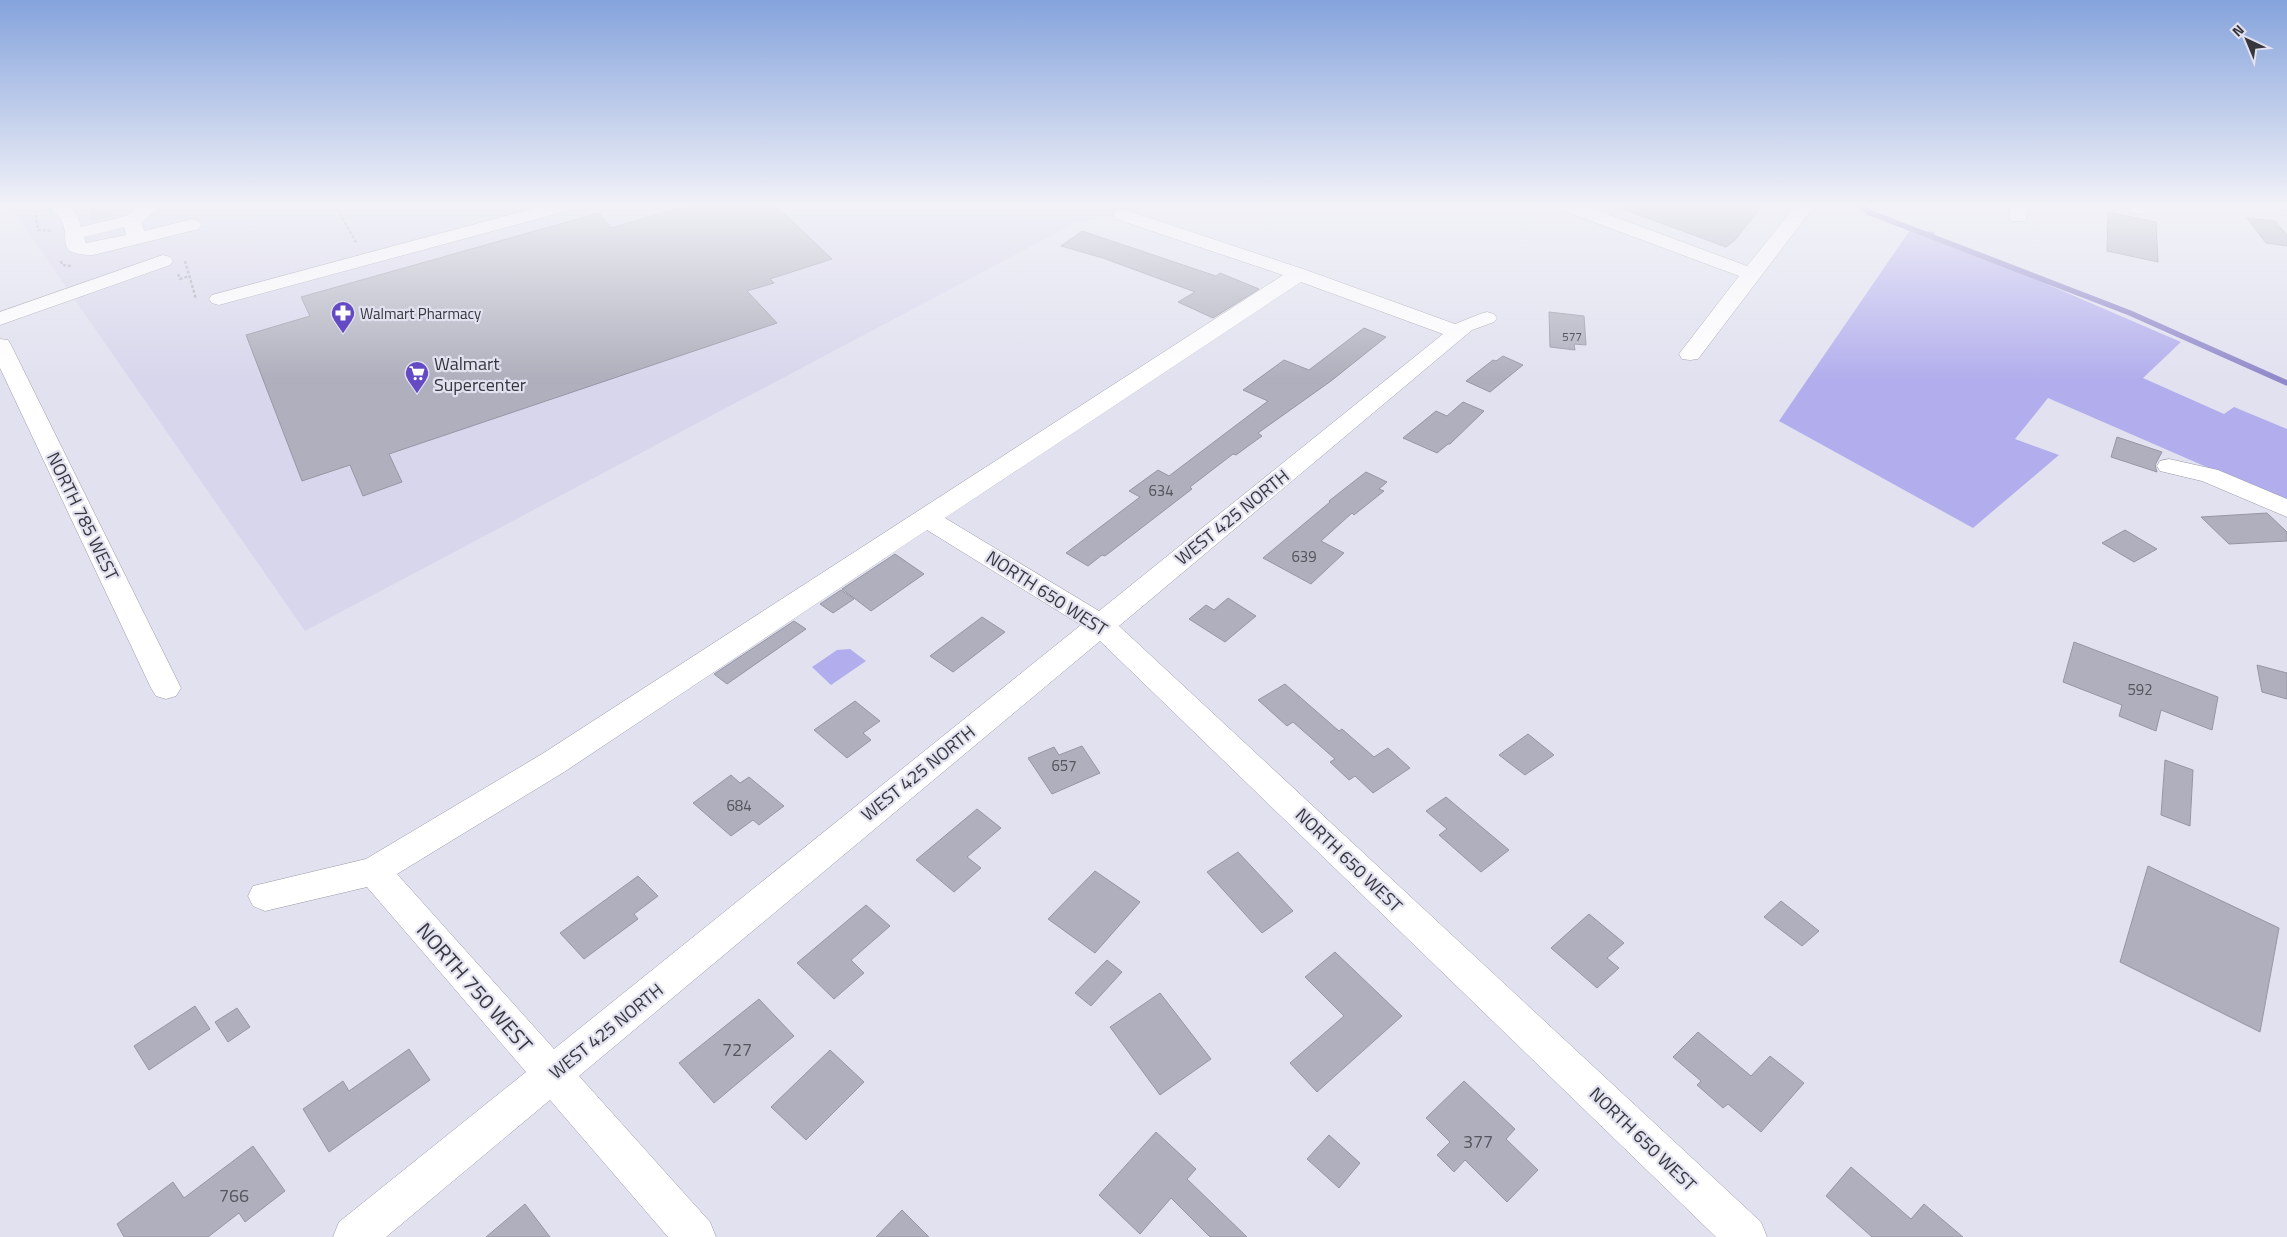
<svg xmlns="http://www.w3.org/2000/svg" width="2287" height="1237" viewBox="0 0 2287 1237" font-family="'Titillium Web',sans-serif">
<rect width="100%" height="100%" fill="#e1e1f0"/>
<!-- built -->
<polygon fill="#d7d6ec" points="9,205 1141,205 1123,215 1077,222 305,631"/>
<!-- green -->
<g fill="#b2aeed">
<polygon points="1910,230 1935,232 1934,235 1944,240 2181,342 2143,378 2224,414 2234,407 2287,429 2287,502 2048,398 2015,439 2059,455 1973,528 1779,421"/>
<polygon points="850,649 866,661 831,685 812,667 837,650"/>
</g>
<g fill="none" stroke-linecap="round" stroke-linejoin="round">
<!-- stream -->
<polyline stroke="#908aca" stroke-width="5.5" points="1860,205 1868,212 2130,313 2287,383"/>
</g>
<!-- building -->
<g fill="#afafbd" stroke="#9796a5">
<polygon points="689,205 775,205 832,259 770,279 774,283 747,291 777,323 389,454 402,482 363,496 350,465 302,481 246,335 310,316 301,297 599,213 611,228"/>
<polygon points="1620,205 1763,205 1735,240 1726,247 1620,208"/>
<polygon points="2108,212 2156,222 2158,262 2107,251"/>
<polygon points="2247,218 2275,221 2287,235 2287,246 2266,243"/>
<polygon points="1082,231 1216,276 1220,273 1259,289 1213,318 1178,302 1195,292 1103,258 1061,246"/>
<polygon points="1549,312 1584,316 1586,345 1574,344 1575,350 1550,347"/>
<polygon points="1364,328 1386,337 1331,381 1258,433 1262,436 1236,455 1233,454 1190,487 1192,489 1105,556 1102,555 1088,566 1066,553 1140,497 1129,491 1158,470 1169,476 1268,401 1243,390 1284,360 1309,370"/>
<polygon points="1503,356 1523,365 1490,392 1466,381 1493,360 1496,361"/>
<polygon points="1463,402 1484,411 1450,444 1448,444 1437,453 1403,438 1436,411 1447,416"/>
<polygon points="2117,437 2162,452 2155,465 2157,472 2111,457"/>
<polygon points="1366,472 1387,482 1379,489 1384,491 1354,515 1352,513 1321,541 1344,553 1311,584 1263,558 1330,502 1329,501"/>
<polygon points="2267,513 2287,532 2287,541 2229,544 2201,517"/>
<polygon points="2125,530 2157,549 2134,562 2102,543"/>
<polygon points="895,554 924,574 871,611 842,589"/>
<polygon points="841,590 854,599 833,613 820,604"/>
<polygon points="1228,598 1256,616 1225,642 1189,619 1206,605 1214,610"/>
<polygon points="982,617 1005,632 953,672 930,656"/>
<polygon points="794,621 806,629 727,684 714,674"/>
<polygon points="2074,642 2218,697 2212,730 2161,710 2156,731 2119,716 2122,705 2063,682"/>
<polygon points="2257,665 2287,673 2287,699 2262,692"/>
<polygon points="1285,684 1339,731 1342,729 1374,757 1388,748 1410,768 1373,793 1355,776 1349,780 1330,762 1335,759 1293,722 1287,726 1258,700"/>
<polygon points="855,701 880,721 863,733 871,740 847,758 814,730"/>
<polygon points="1528,734 1554,755 1525,775 1499,755"/>
<polygon points="1082,746 1100,773 1052,794 1028,758 1054,747 1059,755"/>
<polygon points="2165,760 2193,770 2190,826 2161,815"/>
<polygon points="731,775 740,783 749,777 784,806 759,825 753,820 731,836 693,803"/>
<polygon points="1446,797 1509,850 1481,872 1439,835 1447,829 1426,811"/>
<polygon points="977,809 1001,828 967,857 981,868 954,892 916,860"/>
<polygon points="1238,852 1293,911 1262,933 1207,872"/>
<polygon points="2148,866 2279,928 2260,1032 2120,962"/>
<polygon points="1095,871 1140,902 1095,953 1048,919"/>
<polygon points="638,876 658,896 634,914 638,919 584,959 560,933"/>
<polygon points="1781,901 1819,931 1802,946 1764,917"/>
<polygon points="866,905 890,926 851,960 864,973 834,999 797,963"/>
<polygon points="1589,914 1624,943 1607,958 1619,968 1597,988 1551,948"/>
<polygon points="1335,952 1402,1016 1317,1092 1290,1063 1344,1016 1305,977"/>
<polygon points="1107,960 1122,972 1091,1006 1075,993"/>
<polygon points="1160,993 1211,1059 1160,1095 1110,1027"/>
<polygon points="759,999 794,1036 714,1103 679,1063"/>
<polygon points="195,1006 210,1029 149,1070 134,1046"/>
<polygon points="237,1008 250,1027 228,1042 215,1022"/>
<polygon points="1698,1032 1751,1076 1770,1056 1804,1083 1761,1132 1728,1104 1723,1108 1697,1085 1701,1081 1673,1057"/>
<polygon points="409,1049 430,1080 329,1152 303,1109 343,1081 349,1091"/>
<polygon points="830,1050 864,1082 806,1140 771,1107"/>
<polygon points="1464,1081 1515,1129 1506,1139 1538,1170 1507,1202 1465,1160 1454,1172 1437,1155 1450,1142 1426,1118"/>
<polygon points="1156,1132 1196,1169 1187,1179 1247,1237 1210,1237 1171,1198 1140,1234 1099,1195"/>
<polygon points="1329,1135 1360,1163 1339,1188 1307,1159"/>
<polygon points="253,1146 285,1191 245,1222 239,1213 208,1237 124,1237 117,1224 173,1182 184,1198"/>
<polygon points="1851,1167 1911,1219 1924,1204 1963,1237 1872,1237 1826,1196"/>
<polygon points="525,1204 550,1237 486,1237"/>
<polygon points="902,1210 929,1237 876,1237"/>
</g>
<g fill="none" stroke-linecap="round" stroke-linejoin="round">
<!-- minor-tunnel -->
<polyline stroke="#bfbfcc" stroke-width="21" stroke-dasharray="21 11" stroke-linecap="butt" points="90,211 115,205"/>
<!-- minor casing -->
<g stroke="#9998a7" stroke-width="1">
<g id="minor">
<path d="M51 205H69L78 216 81 227 126 216 139 205H157L158 208 142 222 144 231 192 219 199 221 201 225 199 229 93 255C52 255 73 238 60 218 56 213 52 213 51 205ZM124 227 126 235 86 243 84 237Z"/>
<polygon points="546,205 577,205 574,209 226,303 219,305 212,303 209,299 212,295"/>
<polygon points="1556,205 1583,205 1747,266 1796,205 1815,205 1698,359 1690,360 1682,359 1679,354 1739,276 1559,209"/>
<polygon points="2011,205 2029,205 2025,221 2011,221 2009,217"/>
<path d="M2131 205H2154C2149 213 2140 215 2131 213L2129 209Z"/>
<path d="M1123 209 1306 270 1455 324 1480 314 1487 312 1494 314 1497 318 1494 322 1472 330 1119 626 1761 1222 1767 1237H1716L1100 641 579 1076 710 1222 716 1237H668L550 1100 386 1237H333L339 1222 526 1072 367 887 265 911 253 906 248 896 253 886 366 859 542 754 1283 275 1116 219 1114 215 1116 211ZM1301 282 1443 334 1099 611 945 518ZM927 530 1081 625 554 1049 397 874 564 772Z"/>
<polygon points="163,255 170,257 173,261 170,265 0,325 0,312"/>
<polygon points="0,339 8,340 11,345 181,688 176,696 166,699 156,696 151,688 0,368"/>
<polygon points="2169,459 2218,470 2287,499 2287,517 2202,481 2160,471 2157,466 2160,461"/>
</g>
</g>
<!-- path -->
<g stroke="#a4a4b0" stroke-width="2.5" stroke-dasharray="3 2" stroke-linecap="butt">
<polyline points="34,205 38,230 53,231"/>
<polyline points="335,205 357,244"/>
<polyline points="61,261 62,265 71,266"/>
<polyline points="185,261 196,299"/>
<polyline points="178,274 180,279 190,276"/>
</g>
<!-- minor -->
<use href="#minor" fill="#fff" fill-rule="evenodd"/>
</g>
<!-- sky -->
<linearGradient id="sky" x2="0" y2="1"><stop stop-color="#85a3dc"/><stop offset="0.54" stop-color="#f2f2f8"/><stop offset="1" stop-color="#f2f2f8" stop-opacity="0"/></linearGradient>
<rect width="2287" height="379" fill="url(#sky)"/>
<!-- icons -->
<defs>
<g id="pharmacy-pin" transform="scale(1.25)"><path d="M0 17L-7.5 6A9.5 9.5 0 1 1 7.5 6Z" fill="#644bc4" stroke="#e1e1f0"/><path d="M-2-6h4v4h4v4h-4v4h-4v-4h-4v-4h4Z" fill="#fff"/></g>
<g id="supermarket-pin" transform="scale(1.25)"><path d="M0 17L-7.5 6A9.5 9.5 0 1 1 7.5 6Z" fill="#644bc4" stroke="#e1e1f0"/><path d="M-6-5.5h2.5l.6 2H6L4.5 2H-2.5L-4.4-4H-6ZM-1.5 3.2a1.3 1.3 0 1 0 .1 0ZM3 3.2a1.3 1.3 0 1 0 .1 0Z" fill="#fff"/></g>
</defs>
<g fill-rule="evenodd">
<use href="#pharmacy-pin" x="343" y="313"/>
<use href="#supermarket-pin" x="417" y="373"/>
</g>
<g text-anchor="middle" dominant-baseline="central" stroke-width="4.5" stroke-linejoin="round" paint-order="stroke">
<!-- far-number labels -->
<g font-size="12" fill="#54545c">
<text x="1572" y="336">577</text>
</g>
<!-- far-poi labels -->
<g font-size="15" fill="#36363c" stroke="#e1e1f0" text-anchor="start">
<text x="360" y="313">Walmart Pharmacy</text>
</g>
<!-- number labels -->
<g font-size="15" fill="#54545c">
<text x="1161" y="490">634</text>
<text x="1304" y="556">639</text>
<text x="2140" y="689">592</text>
<text x="1064" y="765">657</text>
<text x="739" y="805">684</text>
</g>
<!-- poi labels -->
<g font-size="18" fill="#36363c" stroke="#e1e1f0" text-anchor="start">
<text x="434" y="363">Walmart<tspan x="434" dy="21">Supercenter</tspan></text>
</g>
<!-- street labels -->
<g font-size="18" fill="#36363c" stroke="#e1e1f0">
<text transform="translate(83 516) rotate(64)">NORTH 785 WEST</text>
<text transform="translate(1232 517) rotate(-39)">WEST 425 NORTH</text>
<text transform="translate(1047 593) rotate(33)">NORTH 650 WEST</text>
<text transform="translate(918 773) rotate(-39)">WEST 425 NORTH</text>
<text transform="translate(1349 860) rotate(44)">NORTH 650 WEST</text>
<text transform="translate(606 1031) rotate(-39)">WEST 425 NORTH</text>
<text transform="translate(1643 1139) rotate(44)">NORTH 650 WEST</text>
</g>
<!-- near-number labels -->
<g font-size="18" fill="#54545c">
<text x="737" y="1049">727</text>
<text x="1478" y="1141">377</text>
<text x="234" y="1195">766</text>
</g>
<!-- near-street labels -->
<g font-size="21" fill="#36363c" stroke="#e1e1f0">
<text transform="translate(475 987) rotate(49)">NORTH 750 WEST</text>
</g>
</g>
<!-- north arrow -->
<g transform="translate(2247 40) rotate(316)" stroke="#e1e1f0" stroke-width="4" paint-order="stroke">
<path d="M0-4L9 19L0 12L-9 19Z" fill="#36363c"/>
<text y="-8" font-size="14" font-weight="bold" text-anchor="middle" fill="#36363c">N</text>
</g>
</svg>
